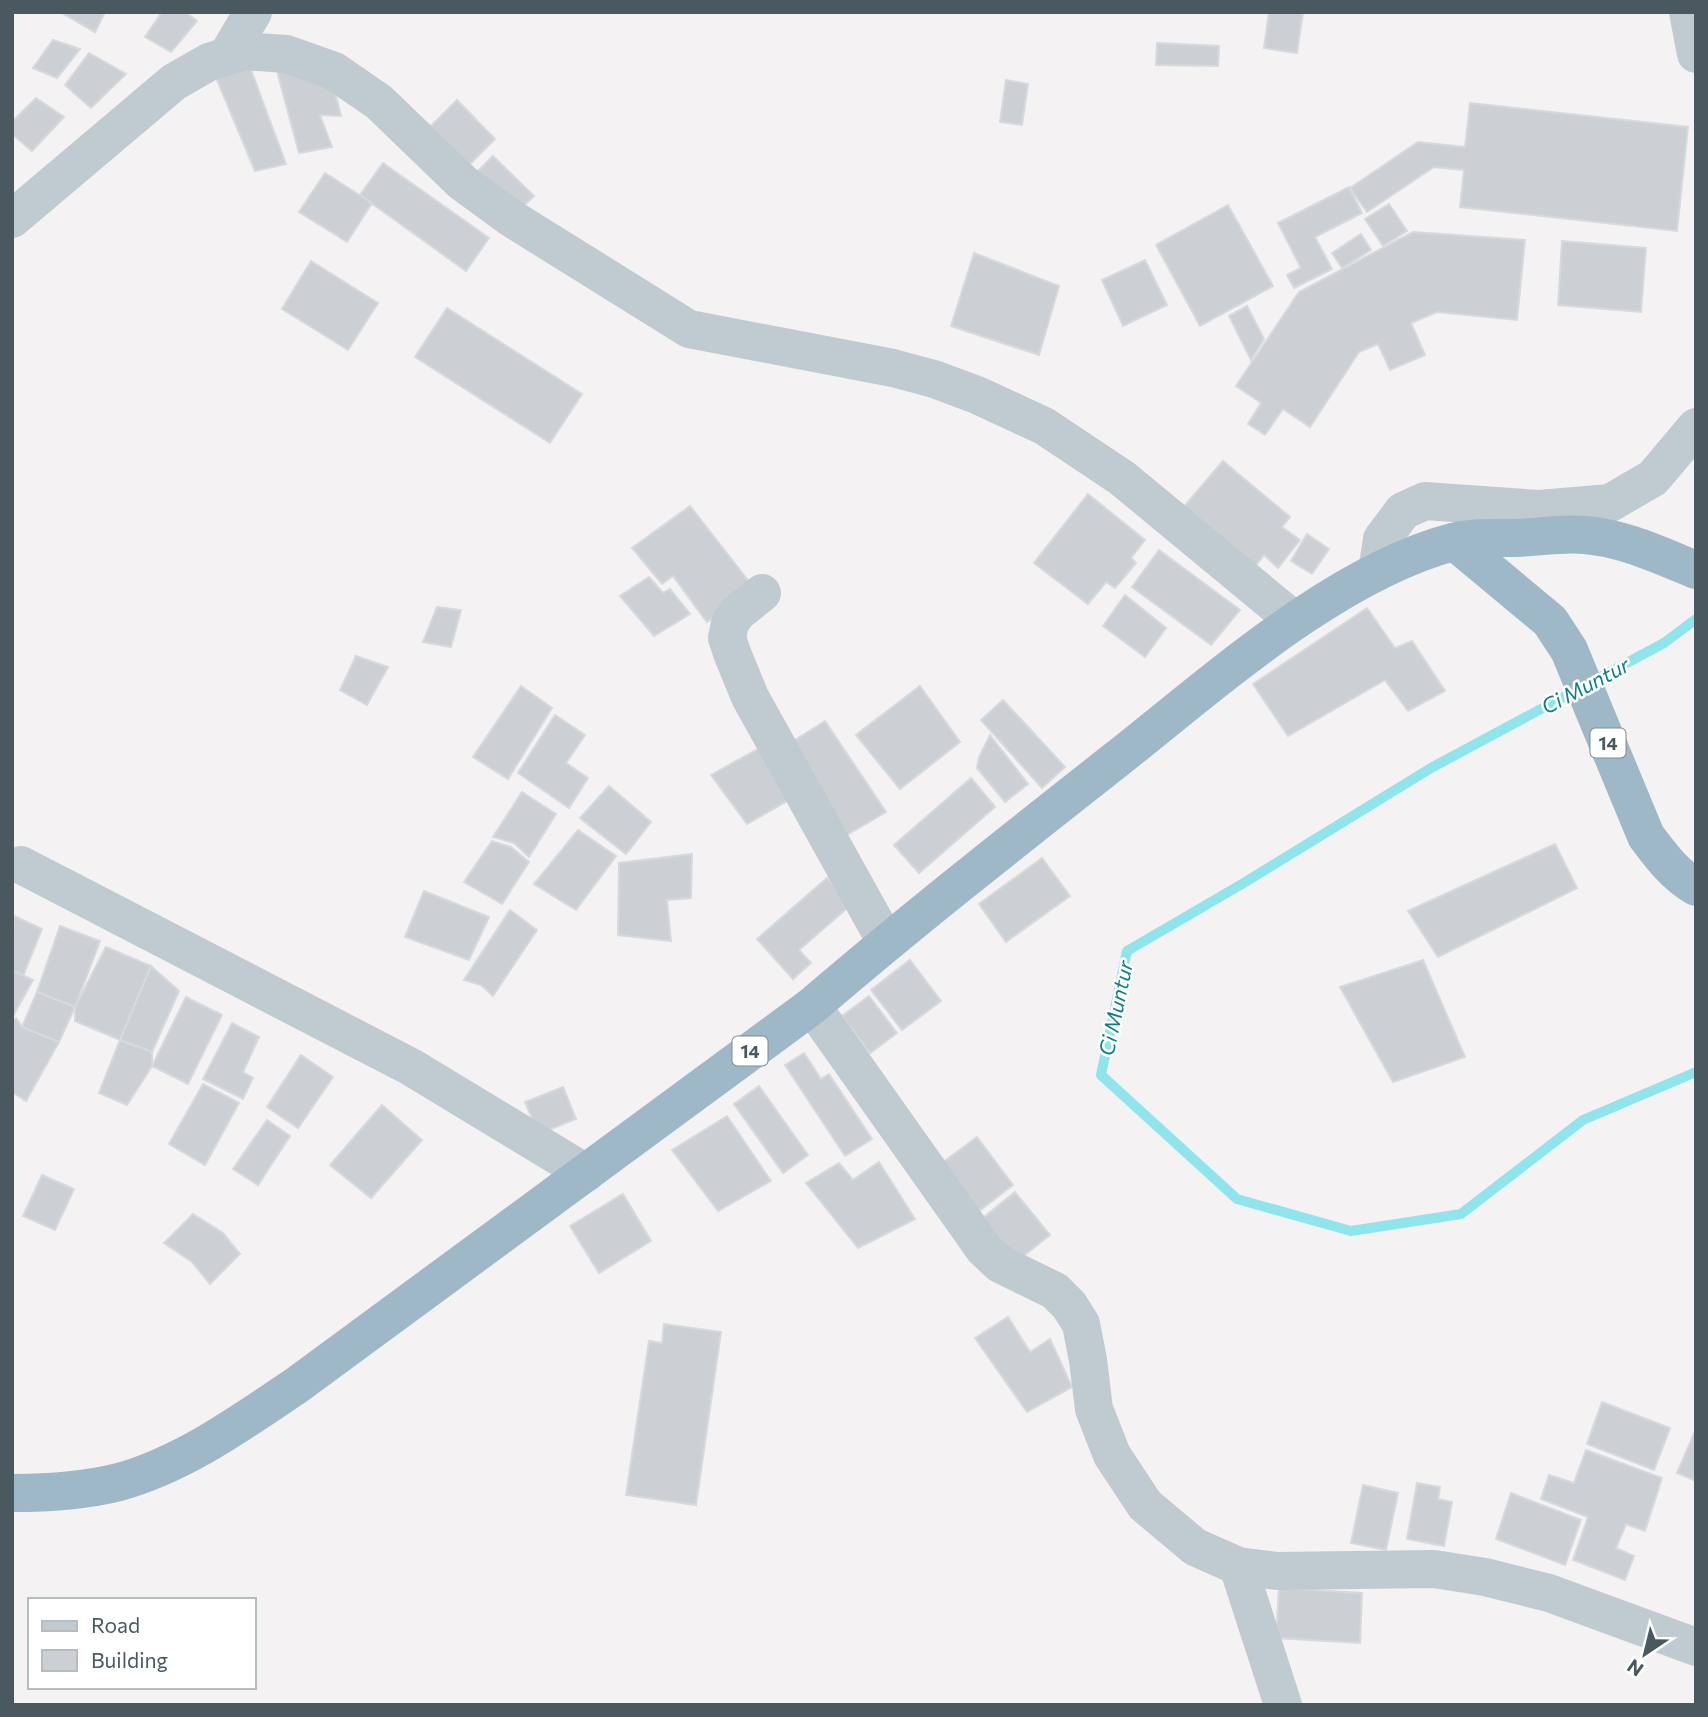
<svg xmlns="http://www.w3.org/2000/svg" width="1708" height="1717" viewBox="0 0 1708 1717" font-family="Commissioner,sans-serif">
<rect width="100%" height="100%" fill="#f4f2f2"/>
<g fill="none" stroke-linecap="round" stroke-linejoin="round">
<!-- stream -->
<polyline stroke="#90e5ec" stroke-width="10" points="1696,619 1664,643 1431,768 1242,884 1127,951 1101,1075 1237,1199 1351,1231 1461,1214 1583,1120 1696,1072"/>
</g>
<!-- building -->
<g fill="#ccd0d4" stroke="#d6d9dd" stroke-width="2">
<polygon points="60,12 105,12 95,32"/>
<polygon points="162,12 185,12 197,21 171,52 145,37"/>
<polygon points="1269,12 1303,12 1297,53 1264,48"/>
<polygon points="53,40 80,49 57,78 33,68"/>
<polygon points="1157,43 1219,46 1218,66 1156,65"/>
<polygon points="244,51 286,164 255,171 212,68"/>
<polygon points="89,53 126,74 91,108 65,85"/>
<polygon points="274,60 333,85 341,116 320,115 332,147 299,153"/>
<polygon points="1006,80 1028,84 1022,125 1000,122"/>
<polygon points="36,98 64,117 32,151 12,134 12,122"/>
<polygon points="457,100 495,139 468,166 429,128"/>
<polygon points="1470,103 1688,127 1677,231 1460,207 1464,170 1434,167 1367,212 1350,188 1418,142 1465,147"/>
<polygon points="493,156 534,196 511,218 470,179"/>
<polygon points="383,163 489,238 466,271 360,195"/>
<polygon points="325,173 372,203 347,242 299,212"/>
<polygon points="1349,187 1362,213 1315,237 1332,269 1294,288 1287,275 1301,268 1278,223"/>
<polygon points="1389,204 1407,231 1383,246 1365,219"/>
<polygon points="1228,205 1273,286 1200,326 1156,245"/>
<polygon points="1413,232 1525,240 1517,320 1437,312 1411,323 1425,355 1390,370 1378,344 1359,352 1310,427 1283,409 1265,435 1248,424 1261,403 1236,386 1299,292"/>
<polygon points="1361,234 1371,250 1342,268 1332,253"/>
<polygon points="1562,241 1646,248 1641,312 1558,305"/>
<polygon points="974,253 1059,286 1039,355 951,326"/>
<polygon points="1145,260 1167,305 1123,326 1102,280"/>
<polygon points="311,261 378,303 348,350 282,309"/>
<polygon points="1247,306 1264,339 1251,360 1229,316"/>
<polygon points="447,308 582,394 550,443 415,357"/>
<polygon points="1223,461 1290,517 1282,527 1300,540 1278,568 1264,555 1253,569 1181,510"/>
<polygon points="1088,494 1145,540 1131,558 1136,563 1115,588 1106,582 1088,604 1034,563"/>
<polygon points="690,506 754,588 707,622 673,576 662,584 632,548"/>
<polygon points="1307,534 1329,549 1312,574 1291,561"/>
<polygon points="1159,550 1240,610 1211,645 1132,587"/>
<polygon points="649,577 663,593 670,589 690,614 654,636 620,596"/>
<polygon points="1125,595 1166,628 1145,657 1103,626"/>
<polygon points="437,607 461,610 451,647 423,642"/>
<polygon points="1367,608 1395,648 1412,641 1445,691 1408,711 1385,680 1288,736 1253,684"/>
<polygon points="356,656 388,667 367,705 340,690"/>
<polygon points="521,686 552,708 508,779 473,757"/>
<polygon points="920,686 960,742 900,789 856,735"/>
<polygon points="1003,700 1065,767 1042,788 981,720"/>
<polygon points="555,715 585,735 566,763 588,778 569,808 518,773"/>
<polygon points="825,721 886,812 847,835 787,745"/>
<polygon points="990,735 1028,784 1005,802 977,768 979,757"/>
<polygon points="765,745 796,796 747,824 711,775"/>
<polygon points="971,778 995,807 919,873 894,845"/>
<polygon points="609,786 651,822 626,854 580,818"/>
<polygon points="522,792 556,814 529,857 514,843 493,837"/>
<polygon points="578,830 616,856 576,910 534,884"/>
<polygon points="492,841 511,847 529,862 502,904 464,882"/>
<polygon points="1555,844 1577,888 1438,957 1408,911"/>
<polygon points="692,854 691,898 667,900 671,941 618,935 619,863"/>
<polygon points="1042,858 1070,896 1006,942 979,904"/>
<polygon points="827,878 851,905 799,950 811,963 793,979 757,939"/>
<polygon points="424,891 489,917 469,960 405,937"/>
<polygon points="510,910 537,930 493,996 481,985 464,980"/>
<polygon points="14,916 42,929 23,976 12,972"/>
<polygon points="60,926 100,941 75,1007 37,992"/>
<polygon points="106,947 151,966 120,1040 75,1021 75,1007"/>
<polygon points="910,960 941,1001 902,1030 871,990"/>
<polygon points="1423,960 1465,1057 1393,1082 1340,987"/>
<polygon points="151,966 179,991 152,1052 120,1040"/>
<polygon points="12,970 33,980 12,1018"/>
<polygon points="37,992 75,1007 59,1042 22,1027"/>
<polygon points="869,996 897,1033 870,1053 842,1016"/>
<polygon points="186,997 222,1015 188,1084 152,1066"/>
<polygon points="16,1018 22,1027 59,1042 26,1101 12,1092 12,1022"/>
<polygon points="232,1023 259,1037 243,1072 253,1078 243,1099 203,1079"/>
<polygon points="120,1040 152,1052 152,1066 127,1105 99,1093"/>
<polygon points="804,1053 821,1079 829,1074 872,1139 845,1156 785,1065"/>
<polygon points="301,1055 333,1077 298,1128 267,1107"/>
<polygon points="203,1084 239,1103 205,1165 169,1144"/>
<polygon points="759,1086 808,1155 783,1173 734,1104"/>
<polygon points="563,1087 576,1119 539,1134 525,1102"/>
<polygon points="382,1105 422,1140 371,1198 330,1165"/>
<polygon points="727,1116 771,1181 718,1211 672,1150"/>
<polygon points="267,1120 290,1136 258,1185 233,1169"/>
<polygon points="977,1137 1013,1185 971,1217 934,1169"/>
<polygon points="879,1162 915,1219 858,1248 806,1183 839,1163 853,1180"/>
<polygon points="42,1175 74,1189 55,1230 23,1216"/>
<polygon points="1015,1192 1050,1235 1012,1265 978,1222"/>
<polygon points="623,1194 651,1241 599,1273 570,1226"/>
<polygon points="193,1214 223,1233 240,1254 210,1284 192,1262 164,1243"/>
<polygon points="1008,1317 1030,1352 1050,1339 1072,1387 1027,1412 975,1338"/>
<polygon points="664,1324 721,1332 696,1505 626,1495 649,1341 662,1343"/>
<polygon points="1602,1402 1670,1428 1654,1470 1587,1444"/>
<polygon points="1696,1429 1696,1481 1677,1473"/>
<polygon points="1586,1450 1662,1478 1645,1531 1626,1524 1616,1548 1634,1556 1625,1580 1573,1560 1588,1517 1541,1499 1549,1475 1574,1483"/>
<polygon points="1417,1483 1440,1487 1438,1499 1452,1502 1444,1546 1407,1539"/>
<polygon points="1363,1485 1398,1493 1386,1550 1351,1543"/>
<polygon points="1511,1493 1581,1520 1565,1565 1496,1539"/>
<polygon points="1279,1588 1362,1593 1360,1643 1276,1638"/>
</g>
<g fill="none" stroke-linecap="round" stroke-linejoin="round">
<!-- minor -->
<g stroke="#c0cbd1" stroke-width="38">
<polyline points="1688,12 1696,54"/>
<polyline points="227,56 253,12"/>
<polyline points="12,219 174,82 209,62 244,51 286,54 334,71 379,102 463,183 511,218 689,329 893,368 934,379 977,395 1044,426 1122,478 1295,621"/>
<polyline points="1377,572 1382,539 1403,511 1425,501 1539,509 1610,503 1653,478 1696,427"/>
<polyline points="762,593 737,613 730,623 727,638 732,653 750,697 886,942"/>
<polyline points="21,865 411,1067 586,1173"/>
<polyline points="812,1006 984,1249 1000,1264 1055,1291 1069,1305 1081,1324 1088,1360 1094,1409 1112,1455 1145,1505 1195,1547 1238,1566 1277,1571 1434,1569 1485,1577 1549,1593 1696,1647"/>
<polyline points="1238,1566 1283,1705"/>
</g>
<!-- trunk -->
<g stroke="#9eb8c8" stroke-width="38">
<path d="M1455 542 1550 621 1569 650 1646 836C1661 856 1674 874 1696 887"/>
<path d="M12 1493C48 1493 84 1491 119 1482 184 1464 242 1422 297 1385L812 1006C911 921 1014 840 1117 759 1212 684 1335 573 1453 542 1473 537 1496 538 1516 538 1539 537 1563 533 1585 535 1624 538 1661 556 1696 570"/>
</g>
</g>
<g text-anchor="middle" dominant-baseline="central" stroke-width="5" stroke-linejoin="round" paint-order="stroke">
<!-- shield labels -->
<g fill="#fff" stroke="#808a90" stroke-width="2">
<rect x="1590.5" y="728.5" width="35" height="29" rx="5"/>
<rect x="732.5" y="1036.5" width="35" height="29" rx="5"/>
</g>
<g font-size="18" font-weight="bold" fill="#4a5860">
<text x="1608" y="743">14</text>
<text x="750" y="1051">14</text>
</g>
<!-- water labels -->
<g font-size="21" font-style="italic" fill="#0f7e88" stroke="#fff">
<text transform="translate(1585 685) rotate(-28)">Ci Muntur</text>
<text transform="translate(1115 1008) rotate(-78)">Ci Muntur</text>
</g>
</g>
<!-- border -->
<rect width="1708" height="1717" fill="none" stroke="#4a5860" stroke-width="28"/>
<!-- legend -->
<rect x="28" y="1598" width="228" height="91" fill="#ffffff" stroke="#b7bcbf" stroke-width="2"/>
<rect x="42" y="1621" width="35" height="10" fill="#c0cbd1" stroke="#b7bcbf" stroke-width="2"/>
<text x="91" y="1633" font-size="21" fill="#4a5860">Road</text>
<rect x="42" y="1650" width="35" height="21" fill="#ccd0d4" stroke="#b7bcbf" stroke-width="2"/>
<text x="91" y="1668" font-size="21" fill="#4a5860">Building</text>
<!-- north arrow -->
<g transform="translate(1645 1654) rotate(215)" stroke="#ffffff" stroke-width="5" paint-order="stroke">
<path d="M0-5L12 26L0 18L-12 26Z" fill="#4a5860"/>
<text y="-10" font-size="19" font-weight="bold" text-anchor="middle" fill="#4a5860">N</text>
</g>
</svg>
